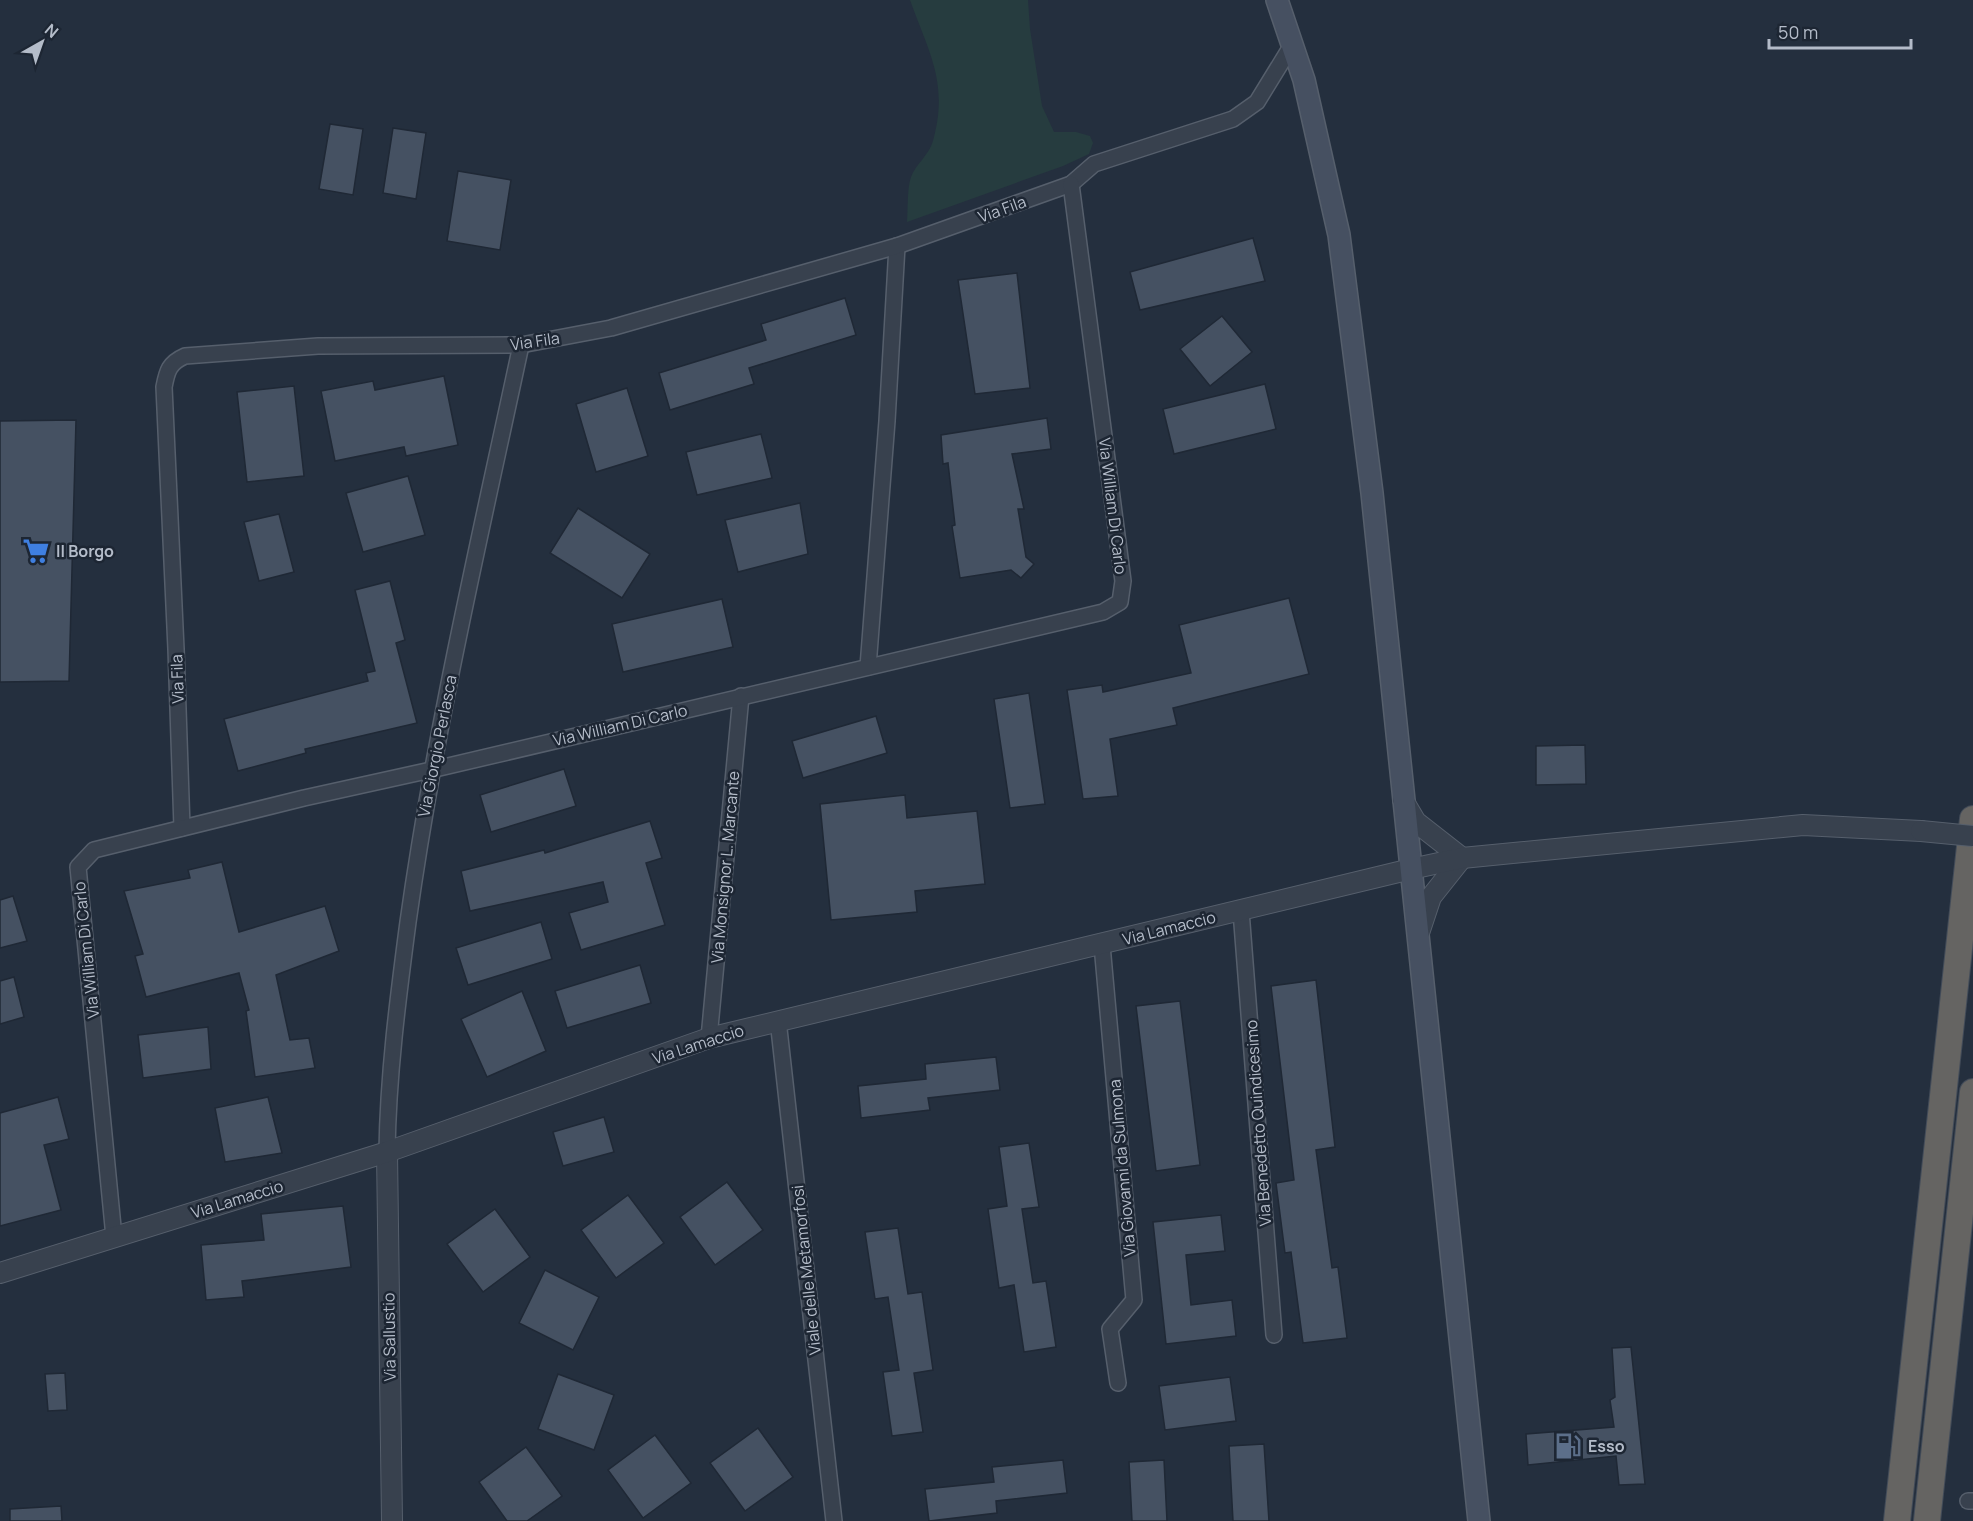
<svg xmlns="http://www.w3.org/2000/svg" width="1973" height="1521" viewBox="0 0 1973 1521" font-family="Manrope,sans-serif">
<rect width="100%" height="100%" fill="#242f3e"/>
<!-- green -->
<path fill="#263c3f" d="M910 0H1028L1030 29 1042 106 1054 132H1076L1090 136 1093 143 1089 154 1063 166 907 222C908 210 907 188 911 177 916 164 929 155 933 141 949 83 929 53 910 0Z"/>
<!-- building -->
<g fill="#455162" stroke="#1f2835" stroke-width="1.5">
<polygon points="330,124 363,129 353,195 319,189"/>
<polygon points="393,128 426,133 416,199 383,193"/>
<polygon points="458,171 511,180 500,250 447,241"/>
<polygon points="1253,238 1265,281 1140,310 1130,272"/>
<polygon points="1017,273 1030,388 975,394 958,280"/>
<polygon points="845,298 856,335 749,368 754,384 670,410 659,373 766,340 761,324"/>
<polygon points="1222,316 1252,352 1210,386 1180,349"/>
<polygon points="444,376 458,445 406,456 404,447 335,461 321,391 373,381 375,390"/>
<polygon points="1265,384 1276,429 1174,454 1163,409"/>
<polygon points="294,386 304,476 247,482 237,392"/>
<polygon points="627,388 648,456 596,472 576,404"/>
<polygon points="1047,418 1051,449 1012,454 1024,509 1018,509 1026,557 1034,564 1021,578 1011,570 960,578 952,526 955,525 948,463 943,464 941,435"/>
<polygon points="76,420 69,681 0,682 0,421"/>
<polygon points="761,434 772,478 697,495 686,452"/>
<polygon points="408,476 425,535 363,552 346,493"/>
<polygon points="800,503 808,554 738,572 725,520"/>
<polygon points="578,508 650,554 622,598 550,553"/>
<polygon points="279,514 294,572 259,581 244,522"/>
<polygon points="390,581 405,640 396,643 417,723 305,749 306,753 238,771 224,719 368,681 366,673 375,671 355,590"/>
<polygon points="1289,598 1309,674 1173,708 1177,725 1110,739 1118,796 1083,799 1067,690 1102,685 1103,692 1191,673 1179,625"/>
<polygon points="722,599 733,647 623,672 612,624"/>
<polygon points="1029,693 1045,804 1010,808 994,699"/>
<polygon points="876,716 887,753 803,778 792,741"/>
<polygon points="1585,745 1586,784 1536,785 1536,746"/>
<polygon points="564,769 576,806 491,832 480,795"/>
<polygon points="905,795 907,818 977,811 985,884 915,891 917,912 831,920 820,804"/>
<polygon points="650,821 662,858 646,863 665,925 581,950 569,913 608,902 603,882 470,911 461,871 544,850 545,853"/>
<polygon points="222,862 239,932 325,906 339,951 276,975 290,1040 309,1038 315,1068 255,1077 246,1011 249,1010 239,973 146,997 135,956 143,954 124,891 190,878 188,870"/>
<polygon points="13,896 27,941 0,948 0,900"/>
<polygon points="541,922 552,959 468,985 456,948"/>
<polygon points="640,965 651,1003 567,1028 555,991"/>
<polygon points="14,977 24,1017 0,1024 0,981"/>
<polygon points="1316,980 1335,1147 1316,1150 1332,1268 1338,1267 1347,1338 1303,1343 1291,1252 1285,1253 1276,1183 1294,1180 1271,986"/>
<polygon points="522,991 546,1051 487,1077 461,1019"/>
<polygon points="1180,1001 1200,1165 1156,1171 1136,1006"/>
<polygon points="208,1027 211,1069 143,1078 138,1035"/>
<polygon points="996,1057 1000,1090 928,1098 930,1110 861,1118 858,1086 926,1079 925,1064"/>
<polygon points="58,1097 69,1139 44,1145 61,1210 0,1226 0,1113"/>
<polygon points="268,1097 282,1153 225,1162 215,1108"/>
<polygon points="604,1117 614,1152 563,1166 553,1132"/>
<polygon points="1029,1143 1039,1207 1022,1209 1033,1283 1046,1281 1056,1347 1024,1352 1014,1285 999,1288 988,1209 1007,1206 999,1147"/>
<polygon points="727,1182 763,1230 715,1265 680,1217"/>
<polygon points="628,1195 664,1243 616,1278 581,1230"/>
<polygon points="343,1206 351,1267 242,1281 244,1297 206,1300 201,1245 264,1240 261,1214"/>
<polygon points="495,1209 530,1257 483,1292 447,1244"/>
<polygon points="1221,1215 1225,1251 1186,1255 1191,1305 1232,1300 1236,1336 1166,1344 1153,1222"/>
<polygon points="898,1228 908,1294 922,1292 933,1370 914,1373 923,1432 892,1436 883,1372 899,1370 888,1297 875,1299 865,1232"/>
<polygon points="545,1270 599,1297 573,1350 519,1323"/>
<polygon points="1631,1347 1645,1484 1619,1485 1616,1456 1528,1465 1526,1434 1614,1427 1610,1400 1615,1397 1612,1348"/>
<polygon points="65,1373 67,1410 48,1411 45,1374"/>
<polygon points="558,1374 614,1395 594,1450 538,1429"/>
<polygon points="1230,1377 1236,1421 1165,1430 1159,1386"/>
<polygon points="758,1428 793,1477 745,1511 710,1463"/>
<polygon points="655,1435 691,1483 643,1518 608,1470"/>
<polygon points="1264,1444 1269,1521 1233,1521 1229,1446"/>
<polygon points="526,1447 562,1496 527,1521 507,1521 479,1482"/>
<polygon points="1063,1460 1067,1493 996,1501 997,1513 929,1521 925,1489 994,1482 992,1467"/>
<polygon points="1164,1460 1167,1521 1132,1521 1129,1462"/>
<polygon points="61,1506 62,1521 10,1521 10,1509"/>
</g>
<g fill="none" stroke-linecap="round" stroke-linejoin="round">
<!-- minor casing -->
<g stroke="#565f6c" stroke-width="18">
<g id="minor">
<polyline points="868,667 887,421 897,246"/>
<path d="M182 828 176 649 164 387C167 371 169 363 185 356L318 346 521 345 611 328 897 246 1071 184 1094 164 1233 119 1257 102 1292 45"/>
<polyline points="1241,911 1274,1335"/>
<polyline points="1102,945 1134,1300 1110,1329 1118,1383"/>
<polyline points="778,1020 834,1521"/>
<polyline points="709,1038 741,696"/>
<path d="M387 1152C388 1075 398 998 408 922 435 728 480 537 521 345"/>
<polyline points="114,1237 78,867 94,850 304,798 431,770 1103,612 1120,602 1123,581 1071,184"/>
<polyline points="1968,1501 1973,1501"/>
</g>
</g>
<!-- tertiary casing -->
<g stroke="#565f6c" stroke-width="22">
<g id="tertiary">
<polyline points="1403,800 1416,822 1462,858"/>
<polyline points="1418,936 1431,897 1462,858"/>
<polyline points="387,1152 392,1521"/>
<polyline points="0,1273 387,1152 709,1038 1411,869 1462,858 1803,825 1921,831"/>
</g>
</g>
<!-- secondary casing -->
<g stroke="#565f6c" stroke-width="24">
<polyline id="secondary" points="1277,0 1304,80 1339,235 1372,493 1479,1521"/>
</g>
<!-- trunk casing -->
<g stroke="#434c59" stroke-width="28">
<g id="trunk">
<polyline points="1897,1521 1973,819"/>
<polyline points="1927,1521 1973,1092"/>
</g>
</g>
<!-- minor -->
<use href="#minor" stroke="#38414e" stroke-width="15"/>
<!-- tertiary -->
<use href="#tertiary" stroke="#38414e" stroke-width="20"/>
<!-- secondary -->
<use href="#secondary" stroke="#465061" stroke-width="21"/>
<!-- trunk -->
<use href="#trunk" stroke="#656462" stroke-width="26"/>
<!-- tertiary-bridge casing -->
<g stroke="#565f6c" stroke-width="22" stroke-linecap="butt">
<polyline id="tertiary-bridge" points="1921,831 1973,836"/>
</g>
<!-- tertiary-bridge -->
<use href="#tertiary-bridge" stroke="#38414e" stroke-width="20"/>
</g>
<!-- icons -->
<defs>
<g id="supermarket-bare" transform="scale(2.07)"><path d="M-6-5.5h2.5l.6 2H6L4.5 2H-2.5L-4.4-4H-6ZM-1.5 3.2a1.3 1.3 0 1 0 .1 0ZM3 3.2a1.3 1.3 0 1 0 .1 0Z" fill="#3f7fe0" stroke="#1d2633" stroke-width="2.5" paint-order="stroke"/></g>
<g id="fuel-bare" transform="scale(2.07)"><path d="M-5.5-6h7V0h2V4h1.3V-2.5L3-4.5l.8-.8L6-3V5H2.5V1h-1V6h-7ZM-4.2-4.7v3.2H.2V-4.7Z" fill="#5c6f8a" stroke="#1d2633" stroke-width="2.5" paint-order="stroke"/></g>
</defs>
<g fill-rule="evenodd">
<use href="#supermarket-bare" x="36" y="551"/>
<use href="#fuel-bare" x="1568" y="1446"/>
</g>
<g text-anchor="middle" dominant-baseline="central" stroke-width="5" stroke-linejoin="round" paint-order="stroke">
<!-- street labels -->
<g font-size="16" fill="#b4bcc9" stroke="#1d2633">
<text transform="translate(1002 209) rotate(-20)">Via Fila</text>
<text transform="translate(535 341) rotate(-8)">Via Fila</text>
<text transform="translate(1113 506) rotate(83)">Via William Di Carlo</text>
<text transform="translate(177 679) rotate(-92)">Via Fila</text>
<text transform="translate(620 725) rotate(-13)">Via William Di Carlo</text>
<text transform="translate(437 746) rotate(-79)">Via Giorgio Perlasca</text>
<text transform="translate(725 867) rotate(-85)">Via Monsignor L. Marcante</text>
<text transform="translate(1169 928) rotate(-14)">Via Lamaccio</text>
<text transform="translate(86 950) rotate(-96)">Via William Di Carlo</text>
<text transform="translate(698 1044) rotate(-18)">Via Lamaccio</text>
<text transform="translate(1258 1123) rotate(-94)">Via Benedetto Quindicesimo</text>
<text transform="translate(1122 1168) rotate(-95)">Via Giovanni da Sulmona</text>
<text transform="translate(237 1199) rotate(-17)">Via Lamaccio</text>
<text transform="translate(806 1270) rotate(-96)">Viale delle Metamorfosi</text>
<text transform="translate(389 1337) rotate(-91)">Via Sallustio</text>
</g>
<!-- poi labels -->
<g font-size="16" font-weight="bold" fill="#b4bcc9" stroke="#1d2633" text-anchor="start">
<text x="56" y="551">Il Borgo</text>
<text x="1588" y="1446">Esso</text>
</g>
</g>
<!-- north arrow -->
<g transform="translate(42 42) rotate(40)" stroke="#1d2633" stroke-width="4.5" paint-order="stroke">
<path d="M0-4.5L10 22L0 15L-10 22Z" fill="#b4bcc9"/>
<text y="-9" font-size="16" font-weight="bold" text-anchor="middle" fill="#b4bcc9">N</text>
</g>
<!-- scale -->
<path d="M1769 39v9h142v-9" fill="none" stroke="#b4bcc9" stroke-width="3"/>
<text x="1778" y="39" font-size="18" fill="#b4bcc9" stroke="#1d2633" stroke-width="4.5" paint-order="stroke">50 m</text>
</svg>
